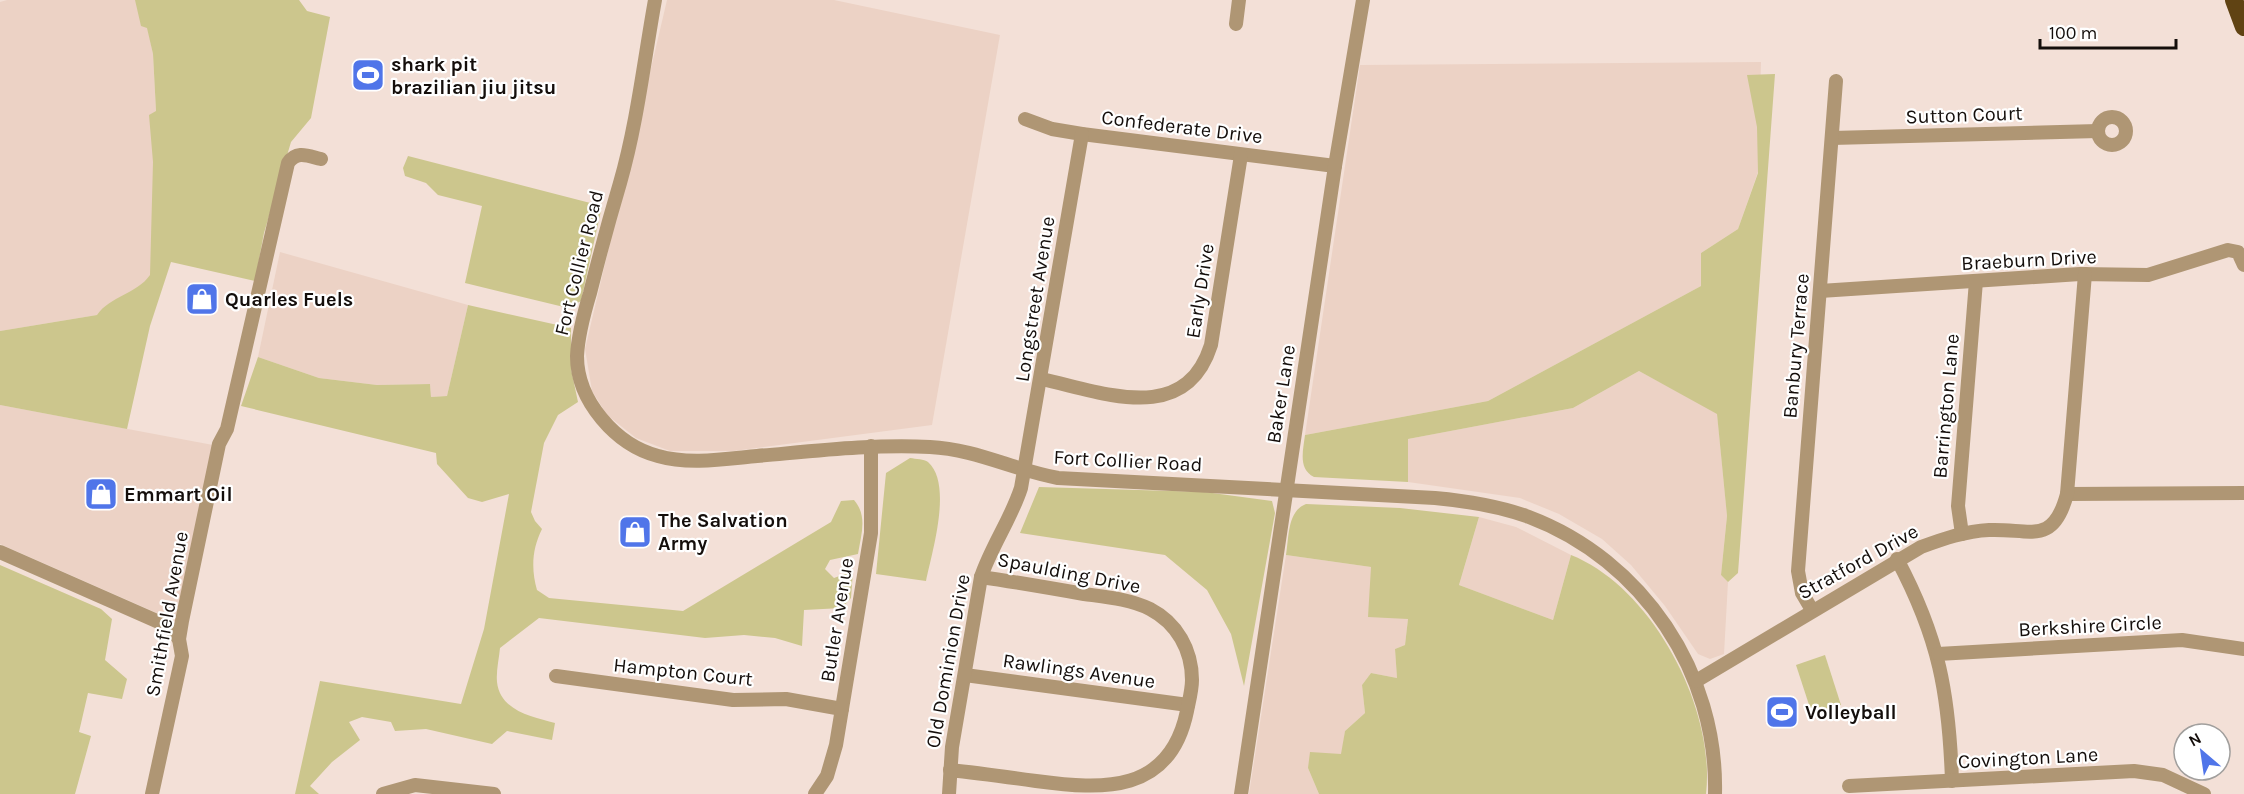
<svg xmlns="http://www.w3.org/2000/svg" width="2244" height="794" viewBox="0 0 2244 794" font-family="Karla,sans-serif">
<rect width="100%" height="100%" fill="#f3e0d7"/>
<!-- built -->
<g fill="#ecd2c5">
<polygon points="7,0 142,0 153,54 161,206 156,283 97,315 0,331 0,2"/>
<polygon points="667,0 834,0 1000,35 932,425 734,451 670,451 636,438 607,415 592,391 585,349"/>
<polygon points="1761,62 1758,172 1738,229 1701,253 1701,286 1488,401 1305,435 1360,65"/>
<polygon points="280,252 468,305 447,396 431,397 430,384 377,385 319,378 258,357"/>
<polygon points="1639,371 1717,413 1727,516 1721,575 1728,582 1724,654 1710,659 1698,654 1665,606 1631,565 1602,539 1559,514 1520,498 1408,482 1408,439 1573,408"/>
<polygon points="0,405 213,445 175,621 0,544"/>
<polygon points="1479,517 1516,527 1571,555 1553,620 1459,585"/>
<polygon points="1286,555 1371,567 1408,619 1405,645 1395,649 1397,678 1371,673 1362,685 1365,713 1345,731 1342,754 1308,768 1319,794 1249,794"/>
</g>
<!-- green -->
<g fill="#ccc68d">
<path d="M135 0H299L307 11 330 17 311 118 291 142 264 233 255 281 171 262 150 326 127 429 0 405V331L97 315C110 296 137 294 150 275L153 162 149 115 156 111 153 54 147 28 141 26Z"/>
<path d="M1775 74 1738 573 1728 582 1721 575 1727 516 1717 414 1639 371 1573 408 1408 439V482L1314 477C1298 469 1303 451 1305 435L1488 401 1701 286V253L1738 229 1758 173 1757 127 1747 75Z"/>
<polygon points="408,156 602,206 581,301 568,308 465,283 482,206 438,195 426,183 405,176 403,168"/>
<path d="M468 305 571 328V369L578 402 558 415 544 443 531 512 535 521 542 529C532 549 531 569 537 590L549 598 683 611 831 522 841 501 854 500C868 516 861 535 858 554L830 560 825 569 834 578 853 571 851 598 842 608 804 610 802 646 775 638 744 635 705 638 539 618 500 648C499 659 496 671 497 682 500 711 533 717 555 723L552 740 507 731 492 744 426 729 395 731 391 722 362 717 349 722 360 740 332 762 310 786 319 794H295L320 681 461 704 484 629 509 494 482 502 468 498 437 464 436 453 241 406 258 357 319 378 377 385 430 384 431 397 447 396Z"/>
<path d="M910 458C916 459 924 459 928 462 953 484 932 552 926 581L876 574 886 473Z"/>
<polygon points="1039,487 1205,492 1272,501 1275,513 1244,686 1231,634 1207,590 1165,555 1020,533"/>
<path d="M1306 504 1400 508 1479 517 1459 585 1553 620 1571 555C1652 587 1716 708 1706 794H1319L1308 768 1310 752 1341 754 1345 731 1365 713 1362 685 1371 673 1397 678 1395 649 1405 645 1408 619 1368 617 1371 567 1286 555C1289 538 1287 511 1306 504Z"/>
<polygon points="0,565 101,609 112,619 105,660 127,679 122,699 88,693 79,732 91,736 75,794 0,794"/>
<polygon points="1825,655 1841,705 1812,714 1796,665"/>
<polygon points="1785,698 1794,722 1779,727 1770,703"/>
</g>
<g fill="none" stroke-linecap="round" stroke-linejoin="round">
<!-- minor -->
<g stroke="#af9674" stroke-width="14">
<path d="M655 0C644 61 637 124 620 183 609 220 599 257 590 293 584 313 578 335 577 356 577 401 616 445 658 456 689 465 725 459 757 456 815 451 873 444 930 447 975 449 1014 470 1058 478L1435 498C1467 501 1499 506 1529 517 1643 560 1718 673 1715 794"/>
<polyline points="1236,24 1239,0"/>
<circle cx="2112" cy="131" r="14"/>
<polyline points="1025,119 1052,129 1082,134 1335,166"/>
<polyline points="1832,138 2098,131"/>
<polyline points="1820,291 2080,274 2148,275 2228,250 2238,252 2244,265"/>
<path d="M1041 379C1103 392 1185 427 1211 345L1241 155"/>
<polyline points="2067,494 2244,493"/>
<polyline points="1962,534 1958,506 1976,281"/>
<polyline points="0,552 168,626 179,639"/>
<path d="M1897 559C1939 638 1949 693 1952 781"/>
<polyline points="1812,610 1802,593 1798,571 1836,81"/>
<polyline points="1938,654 2182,640 2244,649"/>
<polyline points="965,675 1188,705"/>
<polyline points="556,676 733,700 786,699 842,709"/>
<path d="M1696 681 1921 547C1943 539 1965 531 1989 530 2029 528 2053 547 2067 494L2085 274"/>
<path d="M950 770C978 773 1007 777 1036 781 1103 790 1170 794 1187 711 1189 701 1192 690 1192 680 1192 650 1177 623 1150 609 1130 599 1106 597 1084 594 1050 588 1016 582 981 577"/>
<polyline points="1849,786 2134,771 2163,775 2204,794"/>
<path d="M152 794 182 656 179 639 182 621 219 444 227 429 288 163C297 150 308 156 321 159"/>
<polyline points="383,794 415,785 494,794"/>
<polyline points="815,794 827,776 836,745 871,533 871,446"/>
<path d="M949 794 952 747 981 577C992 545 1011 519 1021 488L1082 134"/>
<polyline points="1241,794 1335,166 1363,0"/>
</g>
<!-- highway -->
<polyline stroke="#604313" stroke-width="18" points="2234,0 2244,27"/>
</g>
<!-- icons -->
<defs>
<g id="stadium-square" transform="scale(1.725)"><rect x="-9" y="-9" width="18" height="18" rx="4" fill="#5075e9" stroke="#fff"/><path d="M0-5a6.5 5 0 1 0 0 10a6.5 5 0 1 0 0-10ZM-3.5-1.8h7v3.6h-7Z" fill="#fff"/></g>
<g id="shop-square" transform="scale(1.725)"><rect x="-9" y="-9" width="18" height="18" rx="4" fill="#5075e9" stroke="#fff"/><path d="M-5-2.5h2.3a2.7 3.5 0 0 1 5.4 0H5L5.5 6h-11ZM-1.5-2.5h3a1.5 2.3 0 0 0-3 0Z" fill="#fff"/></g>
</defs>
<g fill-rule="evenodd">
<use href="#stadium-square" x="368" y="75"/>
<use href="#shop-square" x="202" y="299"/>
<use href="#shop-square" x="101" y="494"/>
<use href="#shop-square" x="635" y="532"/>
<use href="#stadium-square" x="1782" y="712"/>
</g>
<g text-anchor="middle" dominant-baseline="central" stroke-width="4.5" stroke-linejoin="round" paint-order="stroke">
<!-- poi labels -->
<g font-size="20" font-weight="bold" fill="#140e0b" stroke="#fff" text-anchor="start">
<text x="391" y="64">shark pit<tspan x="391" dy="23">brazilian jiu jitsu</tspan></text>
<text x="225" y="299">Quarles Fuels</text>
<text x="124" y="494">Emmart Oil</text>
<text x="658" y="520">The Salvation<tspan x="658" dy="23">Army</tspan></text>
<text x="1805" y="712">Volleyball</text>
</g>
<!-- street labels -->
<g font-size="20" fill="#140e0b" stroke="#fff">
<text transform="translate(1964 115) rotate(-2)">Sutton Court</text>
<text transform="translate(1182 127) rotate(7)">Confederate Drive</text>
<text transform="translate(2029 260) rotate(-3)">Braeburn Drive</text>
<text transform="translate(579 263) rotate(-76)">Fort Collier Road</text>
<text transform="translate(1200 291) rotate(-81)">Early Drive</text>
<text transform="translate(1035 299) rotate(-81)">Longstreet Avenue</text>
<text transform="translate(1796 346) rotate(-85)">Banbury Terrace</text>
<text transform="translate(1281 394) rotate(-81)">Baker Lane</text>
<text transform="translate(1946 406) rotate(-85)">Barrington Lane</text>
<text transform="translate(1128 461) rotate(3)">Fort Collier Road</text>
<text transform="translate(1858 562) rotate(-29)">Stratford Drive</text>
<text transform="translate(1069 573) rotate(11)">Spaulding Drive</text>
<text transform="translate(167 614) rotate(-80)">Smithfield Avenue</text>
<text transform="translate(837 620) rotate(-81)">Butler Avenue</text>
<text transform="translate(2090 626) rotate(-3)">Berkshire Circle</text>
<text transform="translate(948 661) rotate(-80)">Old Dominion Drive</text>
<text transform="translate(1079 671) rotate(8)">Rawlings Avenue</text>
<text transform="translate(683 672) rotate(6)">Hampton Court</text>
<text transform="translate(2028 758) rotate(-3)">Covington Lane</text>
</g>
</g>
<!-- north arrow -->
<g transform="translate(2202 752) rotate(331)"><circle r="28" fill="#ffffff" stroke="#a19f9d" stroke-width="1.5"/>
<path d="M0-4.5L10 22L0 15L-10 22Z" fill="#5075e9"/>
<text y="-9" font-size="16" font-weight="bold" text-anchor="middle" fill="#140e0b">N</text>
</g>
<!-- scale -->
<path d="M2040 39v9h136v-9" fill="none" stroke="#140e0b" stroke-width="3"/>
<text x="2049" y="39" font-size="18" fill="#140e0b" stroke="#ffffff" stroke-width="4.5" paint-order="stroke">100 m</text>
</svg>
